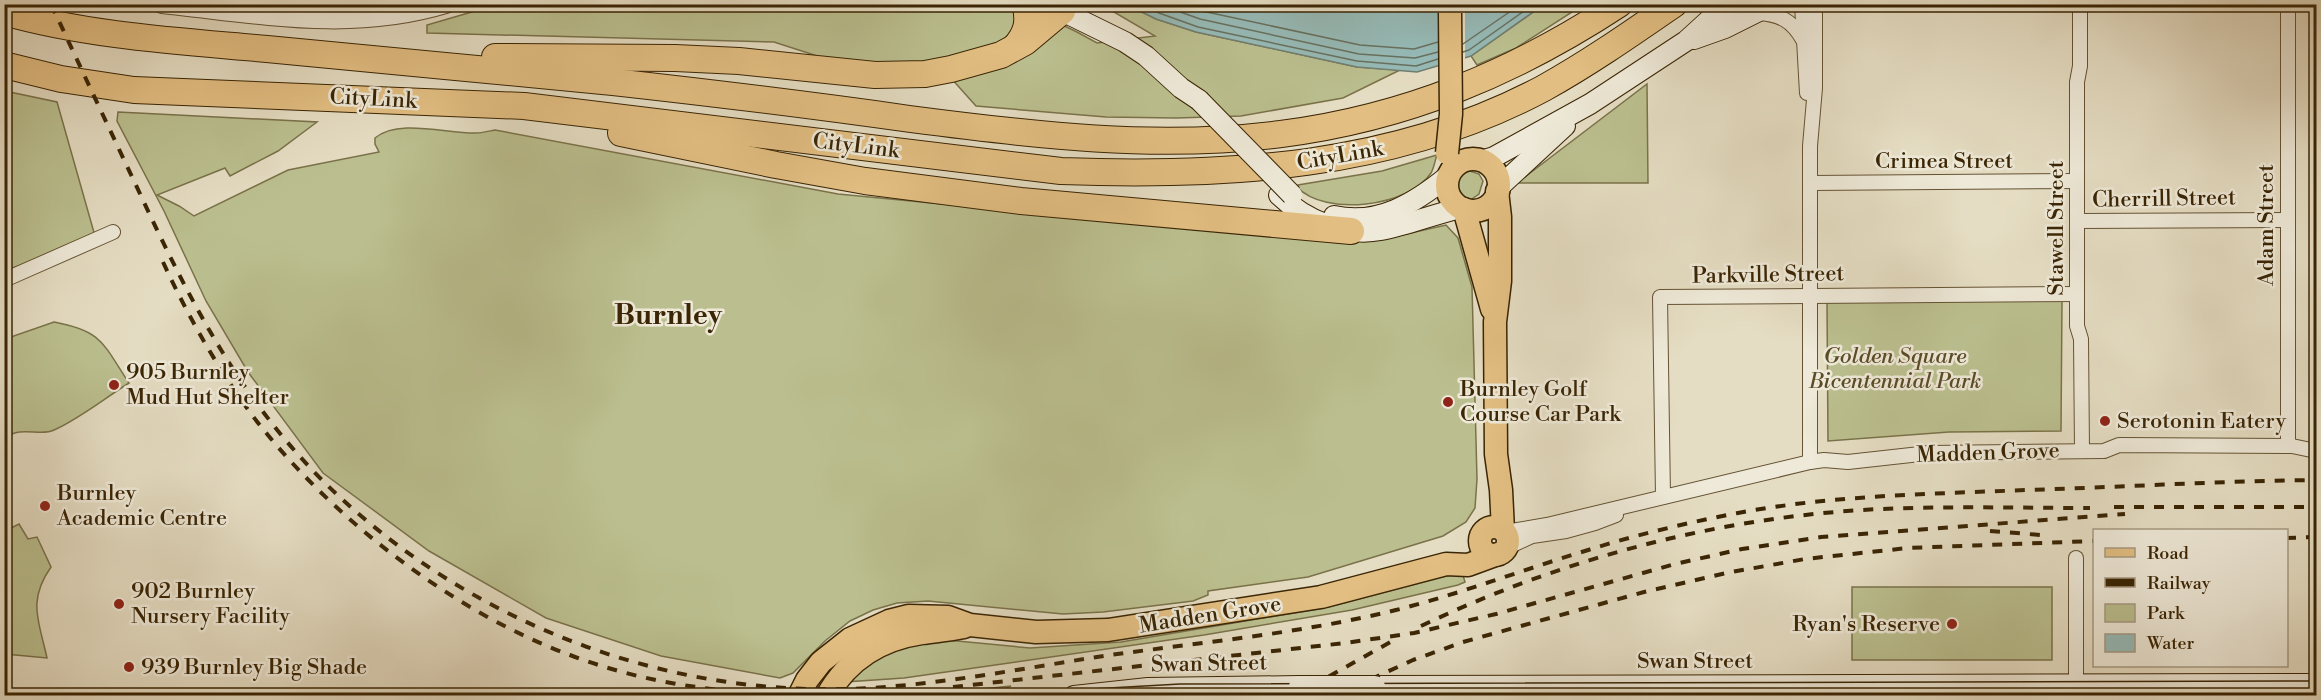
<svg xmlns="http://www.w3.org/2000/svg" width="2321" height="700" viewBox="0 0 2321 700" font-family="'Libre Bodoni',serif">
<rect width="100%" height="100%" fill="#e5ddc3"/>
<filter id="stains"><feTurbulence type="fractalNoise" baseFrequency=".00333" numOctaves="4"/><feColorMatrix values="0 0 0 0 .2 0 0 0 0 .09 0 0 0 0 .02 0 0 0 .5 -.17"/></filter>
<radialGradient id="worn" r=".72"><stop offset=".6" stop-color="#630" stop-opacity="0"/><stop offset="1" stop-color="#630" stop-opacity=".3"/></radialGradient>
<!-- green -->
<g fill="#bbbf8f" stroke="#7a724a" stroke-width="1.5">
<polygon points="484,4 1019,4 1077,32 1097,43 1155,36 1102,5 1128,5 1156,19 1196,32 1357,67 1400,70 1343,98 1241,116 1176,118 1106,117 976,106 950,77 842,64 774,42 427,33 427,25 475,11"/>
<polygon points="1543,5 1583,5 1516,48 1477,65 1471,56"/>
<polygon points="1647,84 1648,183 1517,183"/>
<polygon points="5,91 57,102 95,236 5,271"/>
<path d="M118 112 317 122 278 151 230 176 225 168 157 195 179 206 194 216 288 170 379 152 375 144V138C398 118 448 134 476 133 482 133 489 131 495 130L838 194 1326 241 1402 235 1446 225 1458 238 1472 287 1477 479 1475 508 1466 522 1443 536 1308 577 1208 591V595L1193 601 1103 612 1063 614 928 601 897 603 873 610 850 621 825 641 793 673 780 678 661 656 546 618 429 551 323 473 248 372 206 301 164 211 117 121Z"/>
<path d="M1437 155C1435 160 1434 168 1431 173 1409 207 1325 217 1297 187L1298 185 1382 171Z"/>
<path d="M1464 169 1479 174 1483 181 1479 194 1469 201C1457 197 1453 188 1456 176Z"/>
<polygon points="2062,300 2061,431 1949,432 1828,441 1827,302"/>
<path d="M54 322C103 331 103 344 129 383 105 398 79 419 54 430 40 437 22 425 5 438V339Z"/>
<path d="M19 524 28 539 37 537 51 567C27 601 39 621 47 658L5 654V531Z"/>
<polygon points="1462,572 1465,582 1458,585 1352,610 1204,635 904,678 844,682 881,650 936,639 1030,648 1121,642 1329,607"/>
<rect x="1852" y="587" width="200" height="73"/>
<polygon points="1011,686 993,695 923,695 936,694"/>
</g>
<!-- water -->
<polygon fill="#96bbb8" stroke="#717f70" stroke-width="1.5" points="1128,5 1543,5 1471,56 1417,72 1357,67 1196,32 1156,19"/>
<!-- pier -->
<polygon fill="#e5ddc3" points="1440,5 1465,5 1465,61 1440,68"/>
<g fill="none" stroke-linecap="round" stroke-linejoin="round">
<!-- shore -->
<g stroke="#68705e" stroke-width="1.5">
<polyline points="1141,4 1159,13 1198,27 1357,61 1416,66 1438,59"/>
<polyline points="1158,4 1200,19 1359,54 1415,58 1438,52"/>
<polyline points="1184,4 1202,11 1360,45 1414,49 1438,42"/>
<polyline points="1463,44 1521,4"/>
<polyline points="1463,52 1469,50 1534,4"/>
</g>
<!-- minor casing -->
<g stroke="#655334" stroke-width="16">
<g id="minor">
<polyline points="1802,4 1807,93"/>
<polyline points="2080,4 2080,66 2077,82 2077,326 2081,339 2082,451"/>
<polyline points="2288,4 2288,445"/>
<path d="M1757 13C1779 14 1792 20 1803 40"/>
<polyline points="1810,183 2077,181"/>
<polyline points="2077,221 2287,220"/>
<polyline points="4,280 113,232"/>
<polyline points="1810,462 1810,146 1815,88 1815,4"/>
<polyline points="1663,497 1660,297 2077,294"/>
<polyline points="1505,532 1547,525 1810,462 1824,460 1848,462 1929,453 2104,451 2119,445 2292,446 2316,451"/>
<polyline points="1506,548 1532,536 1566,531 1595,523 1616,515"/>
<polyline points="2076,685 2076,558"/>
</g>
</g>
<!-- tertiary casing -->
<g stroke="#655334" stroke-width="20">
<g id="tertiary">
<path d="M162 4C259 14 350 33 446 4"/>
<polyline points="1037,4 1048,10 1062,11"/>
</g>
</g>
<!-- secondary casing -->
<g stroke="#3a2504" stroke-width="22">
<g id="secondary">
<polyline points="1062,11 1125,42 1146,56 1181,88 1199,100"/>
<polyline points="1694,39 1725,28 1773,4"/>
<polyline points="1481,161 1494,157 1590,104 1686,41 1709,20 1734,4"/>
<polyline points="1498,188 1565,126"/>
<path d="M1279 195C1305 220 1344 237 1381 230 1408 225 1434 214 1461 208"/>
<path d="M1334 216C1378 226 1415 203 1448 176"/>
<polyline points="1375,686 2316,684"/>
<polyline points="1074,696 1148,688 1299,686"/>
</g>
</g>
<!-- primary casing -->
<g stroke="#3a2504" stroke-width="25">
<g id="primary">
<circle cx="1473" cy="185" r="26"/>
<polyline points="1497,191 1500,217 1500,281 1495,322 1496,454 1501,490 1503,530"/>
<polyline points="1464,209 1492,309"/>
<circle cx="1494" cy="541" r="14"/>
<polyline points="799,696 807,680 821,662 850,639 889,621 909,616 948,617 970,625 1036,632 1108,630 1321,597 1446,564 1468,565 1498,554"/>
<path d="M827 696C848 659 881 639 922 633 936 631 949 630 964 627"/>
</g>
</g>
<!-- motorway casing -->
<g stroke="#3a2504" stroke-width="28">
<g id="motorway">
<path d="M4 12C89 36 179 41 267 49 382 60 498 71 613 82 712 93 811 105 910 119 1033 135 1157 150 1281 134 1406 118 1514 73 1619 4"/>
<path d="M1015 47C1027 34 1030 21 1025 4"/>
<polyline points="495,57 675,58 739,61 875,75 925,74 951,69 1001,55 1025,42 1062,11"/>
<path d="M4 65 61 79 134 90 524 106 1061 171C1226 177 1395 168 1544 88 1589 63 1632 33 1674 4"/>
<polyline points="621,133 776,165 865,181 1021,201 1351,231"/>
</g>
</g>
<!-- minor -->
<use href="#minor" stroke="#eee9d8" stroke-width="14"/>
<!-- tertiary -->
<use href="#tertiary" stroke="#eee9d8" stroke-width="18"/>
<!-- secondary -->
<use href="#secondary" stroke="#eee9d8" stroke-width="20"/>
<!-- primary -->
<use href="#primary" stroke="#e2be82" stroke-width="22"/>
<!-- motorway -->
<use href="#motorway" stroke="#e2be82" stroke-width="26"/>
<!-- tram -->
<polyline stroke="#3a2504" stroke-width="1.5" points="1057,696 1091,689 1180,684 2316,681"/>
<!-- rail -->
<g stroke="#3a2504" stroke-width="4" stroke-dasharray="10 10" stroke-linecap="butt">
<path d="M51 4C79 64 107 124 135 183 187 295 236 394 324 482 462 618 655 695 849 689 936 686 1024 668 1110 655 1205 642 1303 633 1396 610 1460 594 1522 570 1585 551 1635 535 1686 523 1738 513 1833 495 1931 494 2027 490 2123 487 2220 481 2316 480"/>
<path d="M163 262C187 314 215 364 249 411 325 513 450 611 570 655 630 678 692 689 756 693"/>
<polyline points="2114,507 2316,507"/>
<polyline points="1990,531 2041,535"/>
<polyline points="2286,538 2316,537"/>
<path d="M1421 626C1564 558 1722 516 1881 509 1950 506 2020 508 2090 508"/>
<polyline points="953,687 1345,643 1414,633 1496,614 1675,564 1742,549 1821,537 2125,514"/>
<polyline points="1294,696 1394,640"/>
<polyline points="1334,696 1413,660 1463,642 1644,592 1726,573 1805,559 1908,548 2094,541"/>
</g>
<!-- secondary-bridge casing -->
<g stroke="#3a2504" stroke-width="22" stroke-linecap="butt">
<g id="secondary-bridge">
<polyline points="1199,100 1292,195"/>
<polyline points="1299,686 1375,686"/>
</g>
</g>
<!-- primary-bridge casing -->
<g stroke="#3a2504" stroke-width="25" stroke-linecap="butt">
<polyline id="primary-bridge" points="1447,153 1451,114 1450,13"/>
</g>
<!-- secondary-bridge -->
<use href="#secondary-bridge" stroke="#eee9d8" stroke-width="20"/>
<!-- primary-bridge -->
<use href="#primary-bridge" stroke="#e2be82" stroke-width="22"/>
</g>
<!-- markers -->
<g fill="#8f2418" stroke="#eee9d8" stroke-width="2">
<circle cx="114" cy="385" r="6"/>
<circle cx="1448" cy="402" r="6"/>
<circle cx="2105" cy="421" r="6"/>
<circle cx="45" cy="506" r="6"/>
<circle cx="119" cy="604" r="6"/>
<circle cx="1952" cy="624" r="6"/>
<circle cx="129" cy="667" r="6"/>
</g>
<g text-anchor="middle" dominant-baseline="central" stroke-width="5" stroke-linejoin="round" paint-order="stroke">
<!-- street labels -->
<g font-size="22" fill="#3a2504" stroke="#eee9d8">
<text transform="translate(373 99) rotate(3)">CityLink</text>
<text transform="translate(856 146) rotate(7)">CityLink</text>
<text transform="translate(1340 156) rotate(-10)">CityLink</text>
<text x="1944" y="161">Crimea Street</text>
<text transform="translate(2164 199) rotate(-1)">Cherrill Street</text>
<text transform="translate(2266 225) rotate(-90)">Adam Street</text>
<text transform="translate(2056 228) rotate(-90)">Stawell Street</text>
<text transform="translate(1768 275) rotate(-1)">Parkville Street</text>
<text transform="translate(1988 453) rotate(-2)">Madden Grove</text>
<text transform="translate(1210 615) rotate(-9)">Madden Grove</text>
<text x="1695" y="661">Swan Street</text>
<text transform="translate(1209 664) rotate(-1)">Swan Street</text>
</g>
<!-- park labels -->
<g font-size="22" font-style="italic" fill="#5a4c27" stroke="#eee9d8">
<text x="1895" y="356">Golden Square<tspan x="1895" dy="25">Bicentennial Park</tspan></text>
</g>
<!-- poi labels -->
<g font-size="22" fill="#3a2504" stroke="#eee9d8" text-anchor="start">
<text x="126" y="372">905 Burnley<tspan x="126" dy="25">Mud Hut Shelter</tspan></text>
<text x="1460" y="389">Burnley Golf<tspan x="1460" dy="25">Course Car Park</tspan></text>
<text x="2117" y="421">Serotonin Eatery</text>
<text x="57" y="493">Burnley<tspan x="57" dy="25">Academic Centre</tspan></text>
<text x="131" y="591">902 Burnley<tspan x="131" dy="25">Nursery Facility</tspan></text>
<text x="1940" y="624" text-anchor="end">Ryan's Reserve</text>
<text x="141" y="667">939 Burnley Big Shade</text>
</g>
<!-- district labels -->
<g font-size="28" font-weight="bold" fill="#3a2504" stroke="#eee9d8">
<text x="668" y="315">Burnley</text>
</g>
</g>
<!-- margin -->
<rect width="2321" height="700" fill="none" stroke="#e5ddc3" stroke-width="24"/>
<rect x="6" y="6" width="2309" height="688" fill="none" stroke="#3a2504" stroke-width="3"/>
<rect x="12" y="12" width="2297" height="676" fill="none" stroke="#3a2504" stroke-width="1.5"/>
<!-- legend -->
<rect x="2093" y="529" width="195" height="138" fill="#eee9d8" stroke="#a69b83" stroke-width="1.5"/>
<rect x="2105" y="548" width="30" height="9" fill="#e2be82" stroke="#a69b83" stroke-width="1.5"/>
<text x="2147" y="559" font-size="18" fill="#3a2504">Road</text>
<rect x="2105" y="578" width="30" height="9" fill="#3a2504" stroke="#a69b83" stroke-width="1.5"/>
<text x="2147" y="589" font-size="18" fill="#3a2504">Railway</text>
<rect x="2105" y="604" width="30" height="18" fill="#bbbf8f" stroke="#a69b83" stroke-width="1.5"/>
<text x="2147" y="619" font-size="18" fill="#3a2504">Park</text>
<rect x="2105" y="634" width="30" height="18" fill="#96bbb8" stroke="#a69b83" stroke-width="1.5"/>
<text x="2147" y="649" font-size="18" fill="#3a2504">Water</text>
<rect width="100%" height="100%" filter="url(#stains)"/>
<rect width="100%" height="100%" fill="url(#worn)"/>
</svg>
